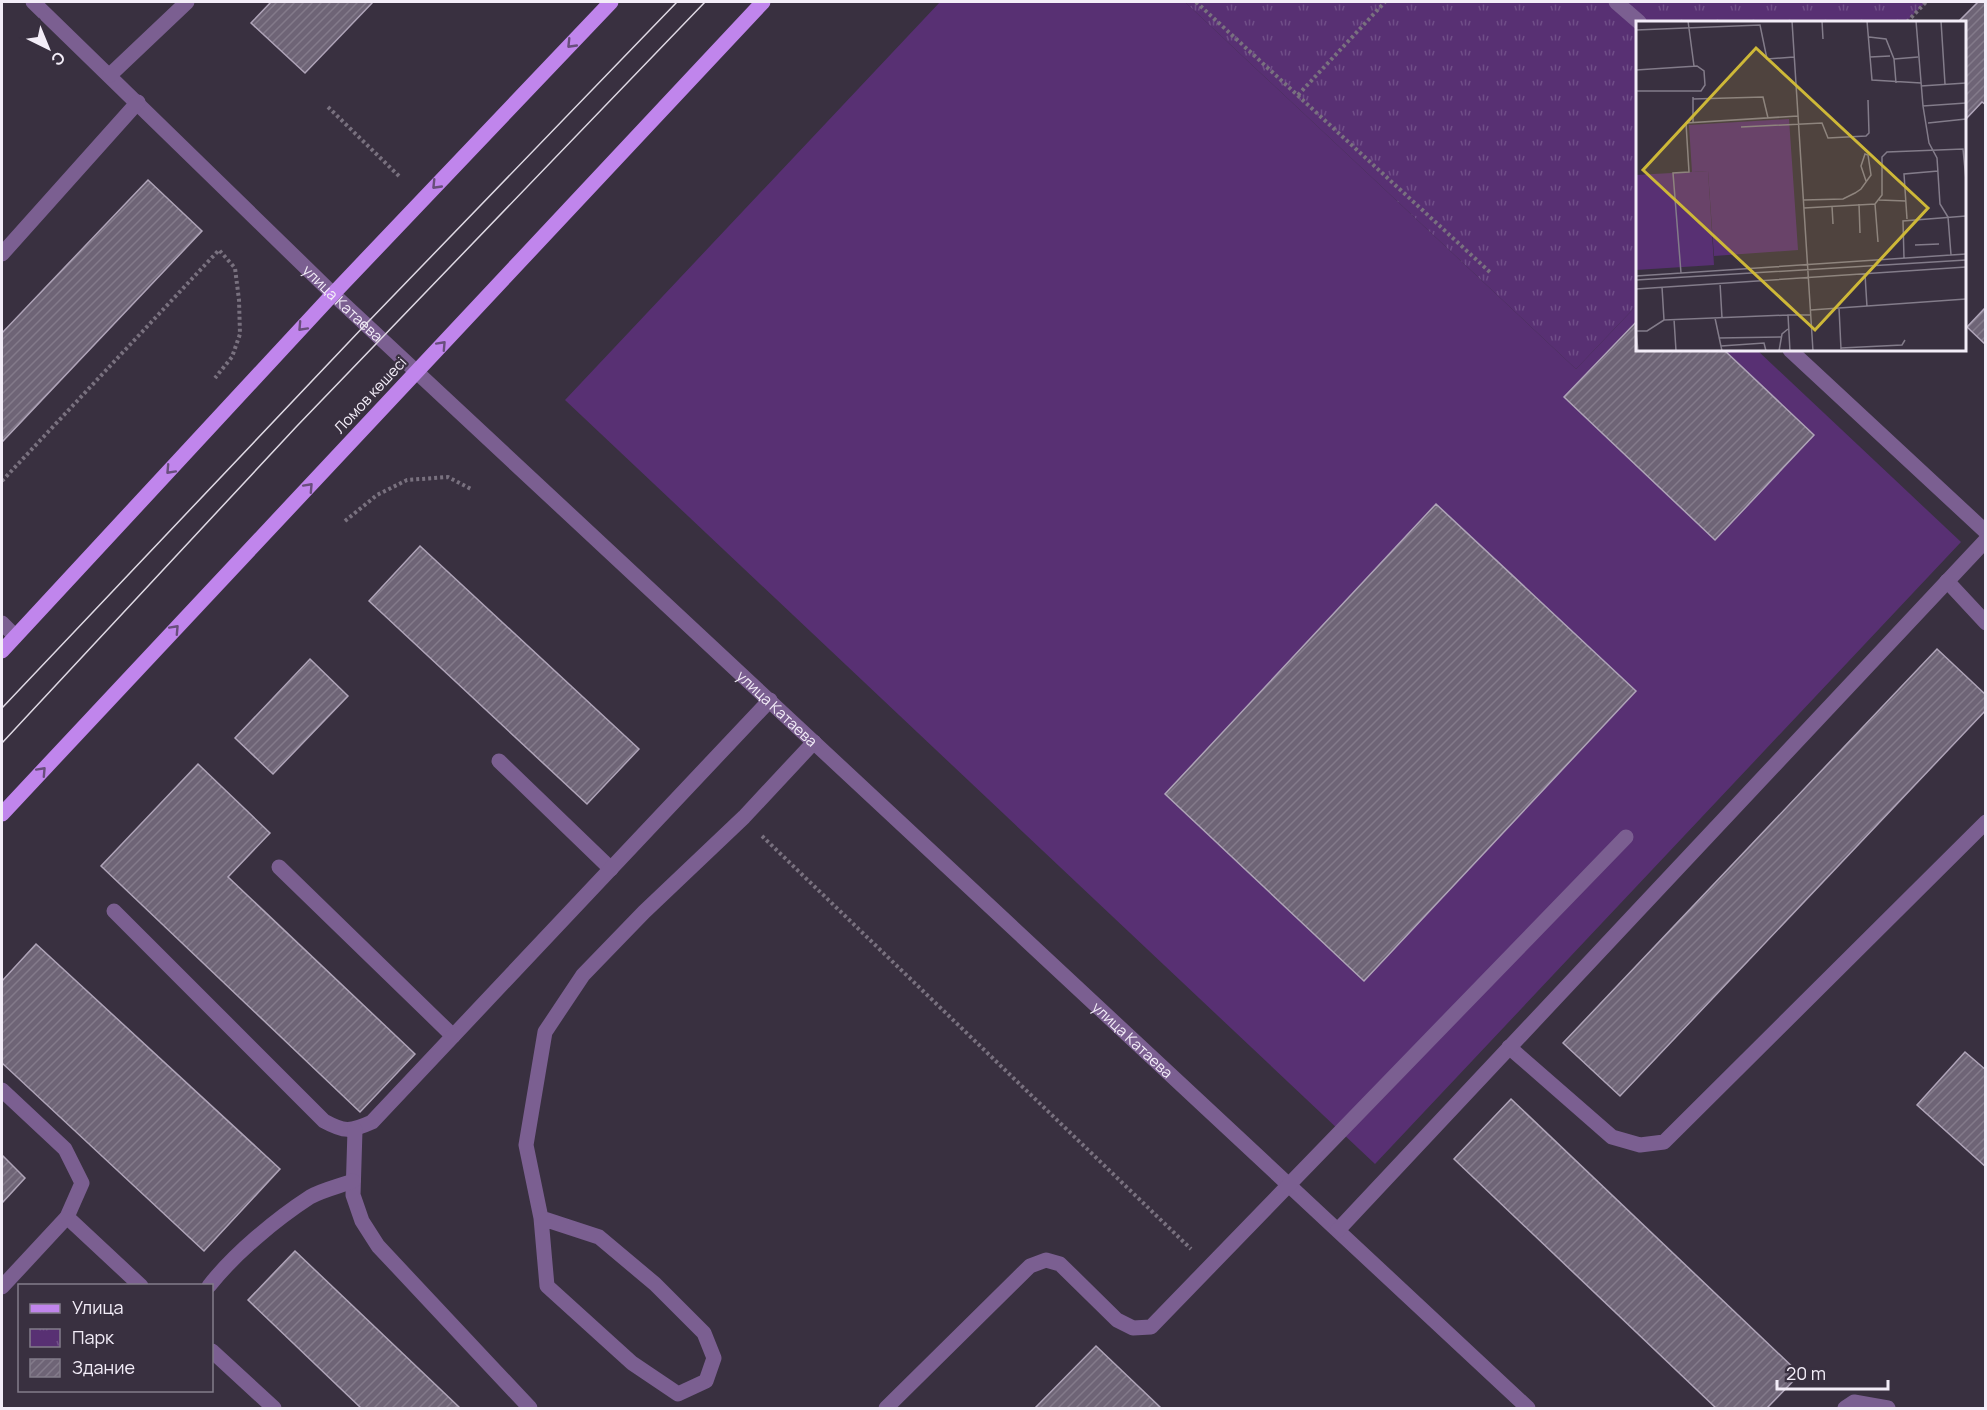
<svg xmlns="http://www.w3.org/2000/svg" width="1987" height="1410" viewBox="0 0 1987 1410" font-family="Manrope,sans-serif">
<defs>
<pattern id="park-tufts" width="24" height="20" patternUnits="userSpaceOnUse" patternTransform="scale(1.5)"><rect width="24" height="20" fill="#583073"/><path d="M3 7l-1-3M5 7V3M7 7l1-3M15 17l-1-3M17 17v-4M19 17l1-3" fill="none" stroke="#704e88"/></pattern>
<pattern id="building-hatch" width="6" height="6" patternUnits="userSpaceOnUse" patternTransform="scale(1.5)"><rect width="6" height="6" fill="#6e6476"/><path d="M-1 1l2-2M0 6l6-6M5 7l2-2" fill="none" stroke="#837a8a"/></pattern>
</defs>
<rect width="100%" height="100%" fill="#393040"/>
<!-- grass -->
<polygon fill="#583073" points="940,2 1185,2 1576,369 1637,305 1638,350 1757,350 1961,542 1375,1164 565,400"/>
<!-- park -->
<polygon fill="url(#park-tufts)" points="1185,2 1926,2 1906,22 1638,22 1637,305 1576,369"/>
<!-- building -->
<g fill="url(#building-hatch)" stroke="#afa4b8" stroke-width="1.5">
<polygon points="271,2 373,2 305,73 251,23"/>
<polygon points="1978,2 1986,2 1986,105 1982,102 1964,121 1964,22 1958,22"/>
<polygon points="148,180 202,231 2,442 2,333"/>
<polygon points="1986,307 1986,345 1967,327"/>
<polygon points="1638,320 1638,350 1724,350 1814,435 1715,540 1564,397"/>
<polygon points="1436,504 1636,691 1364,981 1165,794"/>
<polygon points="420,546 639,749 587,804 369,601"/>
<polygon points="1937,649 1986,695 1986,710 1620,1096 1563,1043"/>
<polygon points="310,659 348,696 273,774 235,738"/>
<polygon points="198,764 270,833 228,877 415,1054 360,1112 101,866"/>
<polygon points="36,944 280,1169 204,1251 2,1063 2,981"/>
<polygon points="1965,1052 1986,1070 1986,1167 1917,1105"/>
<polygon points="1511,1099 1800,1374 1767,1408 1716,1408 1454,1159"/>
<polygon points="2,1155 25,1178 2,1203"/>
<polygon points="295,1251 460,1408 361,1408 248,1300"/>
<polygon points="1096,1346 1161,1408 1035,1408"/>
</g>
<g fill="none" stroke-linecap="round" stroke-linejoin="round">
<!-- path -->
<g stroke="#79717f" stroke-width="4" stroke-dasharray="3 3" stroke-linecap="butt">
<polyline points="1196,2 1492,274"/>
<polyline points="1907,22 1926,2"/>
<polyline points="1298,95 1385,2"/>
<polyline points="328,107 401,178"/>
<polyline points="2,481 219,250 235,268 239,300 240,334 232,357 215,378"/>
<polyline points="345,521 377,495 407,480 448,477 471,489"/>
<polyline points="762,836 1191,1249"/>
</g>
<!-- minor -->
<g stroke="#7b5f91" stroke-width="15">
<path id="s1" d="M33 2 333 294 1528 1408"/>
<polyline points="1616,2 1639,22"/>
<polyline points="110,75 187,2"/>
<polyline points="2,254 138,102"/>
<polyline points="1790,350 1986,532"/>
<polyline points="1947,581 1986,623"/>
<polyline points="2,623 15,636"/>
<polyline points="499,761 611,869"/>
<polyline points="279,867 453,1036"/>
<path d="M114 911 324 1121C344 1132 350 1132 372 1122L770 700"/>
<polyline points="1509,1047 1612,1137 1640,1145 1664,1142 1986,822"/>
<polyline points="2,1090 65,1149 82,1183 67,1217 2,1287"/>
<polyline points="355,1130 353,1195 362,1221 378,1246 530,1408"/>
<polyline points="67,1217 141,1286"/>
<polyline points="541,1218 599,1237 655,1284 704,1333 714,1358 706,1381 678,1394 632,1363 547,1286 541,1218 526,1145 545,1032 583,975 644,912 744,817 814,742"/>
<polyline points="1338,1230 1986,540"/>
<path d="M209 1286C234 1254 276 1219 310 1197 322 1190 340 1186 353 1181"/>
<polyline points="212,1351 274,1408"/>
<polyline points="886,1408 1030,1266 1046,1260 1060,1264 1117,1320 1133,1328 1151,1327 1626,837"/>
<polyline points="1845,1408 1854,1402 1888,1408"/>
</g>
<!-- major -->
<g stroke="#c085ec" stroke-width="15">
<polyline points="2,651 333,294 611,2"/>
<polyline points="2,814 763,2"/>
</g>
<!-- tram -->
<g stroke="#dfd9e4" stroke-width="1.5">
<polyline points="2,708 366,324 677,2"/>
<polyline points="2,743 297,426 705,2"/>
</g>
</g>
<!-- one-way arrows -->
<defs><path id="oneway-chevron" d="M-2-3.5L2.5 0L-2 3.5" fill="none" stroke-width="1.6" stroke-linecap="round" stroke-linejoin="round" transform="scale(1.5)"/></defs>
<g stroke="#684e7c">
<use href="#oneway-chevron" transform="translate(571 44) rotate(134)"/>
<use href="#oneway-chevron" transform="translate(436 185) rotate(134)"/>
<use href="#oneway-chevron" transform="translate(302 327) rotate(133)"/>
<use href="#oneway-chevron" transform="translate(442 345) rotate(-47)"/>
<use href="#oneway-chevron" transform="translate(170 470) rotate(133)"/>
<use href="#oneway-chevron" transform="translate(309 487) rotate(-47)"/>
<use href="#oneway-chevron" transform="translate(175 629) rotate(-47)"/>
<use href="#oneway-chevron" transform="translate(42 771) rotate(-47)"/>
</g>
<g text-anchor="middle" dominant-baseline="central" stroke-width="4.5" stroke-linejoin="round" paint-order="stroke">
<!-- street labels -->
<g font-size="15" fill="#f3edf8" stroke="#393040">
<text stroke="none"><textPath href="#s1" startOffset="432">улица Катаева</textPath></text>
<text transform="translate(370 395) rotate(-47)">Ломов көшесі</text>
<text stroke="none"><textPath href="#s1" startOffset="1026">улица Катаева</textPath></text>
<text stroke="none"><textPath href="#s1" startOffset="1512">улица Катаева</textPath></text>
</g>
</g>
<!-- overview -->
<g transform="translate(1636 21)">
<rect width="330" height="330" fill="#393040"/>
<path d="M153 98 162 229 78 235 72 150 56 151 53 104Z" fill="#583073"/>
<path d="M72 150 78 244 0 249V154Z" fill="#583073"/>
<path fill="none" stroke="#837c8a" stroke-width="1.5" d="M52 0 58 45M156 0 177 330M186 0 187 18M231 0 236 59 285 62M280 0 287 85 330 82M305 0 309 63M0 9 124 4 131 38 158 36M233 16 250 18 258 38 260 62M234 36 254 35M258 38 282 36M0 49 61 45 68 50 69 64 65 70H0M285 65 330 62M57 78 127 76 132 97M287 85 293 122 301 137 304 183 312 196 315 234M57 102V76M292 102 330 98M105 106 186 102 192 117 230 115 233 112 232 79M168 179 207 178 219 172 225 168 235 154 232 134 229 133 225 145 230 160M243 179 270 180M223 183 224 212M239 183 246 174V136L251 131 327 128 330 159M196 185 197 203M168 187 239 183 242 221M271 198 268 153 302 150M279 224 303 223M268 237 267 200 330 195M45 252 37 152 53 151 50 102 162 95M229 253 231 286M0 255 330 233M0 259 330 239M84 262 86 297M26 266 28 299 152 294M0 268 330 246M203 287 205 328M175 289 330 278M79 297 86 330M38 298 40 330M0 310 2 330M1 310H11L28 299M83 317 145 316M85 325 128 322 130 330M205 327 266 324 269 319M143 330 146 313 152 308M154 330 152 294H175"/>
<path fill="#ceb838" fill-opacity="0.15" stroke="#ceb838" stroke-width="3" d="M120 27 292 187 179 309 7 149Z"/>
<rect width="330" height="330" fill="none" stroke="#f3edf8" stroke-width="3"/>
</g>
<!-- border -->
<rect width="1987" height="1410" fill="none" stroke="#f3edf8" stroke-width="6"/>
<!-- legend -->
<rect x="18" y="1284" width="195" height="108" fill="#393040" stroke="#837c8a" stroke-width="1.5"/>
<rect x="30" y="1304" width="30" height="9" fill="#c085ec" stroke="#837c8a" stroke-width="1.5"/>
<text x="72" y="1314" font-size="18" fill="#f3edf8">Улица</text>
<rect x="30" y="1329" width="30" height="18" fill="url(#park-tufts)" stroke="#837c8a" stroke-width="1.5"/>
<text x="72" y="1344" font-size="18" fill="#f3edf8">Парк</text>
<rect x="30" y="1359" width="30" height="18" fill="url(#building-hatch)" stroke="#837c8a" stroke-width="1.5"/>
<text x="72" y="1374" font-size="18" fill="#f3edf8">Здание</text>
<!-- north arrow -->
<g transform="translate(48 48) rotate(137)" stroke="#393040" stroke-width="4.5" paint-order="stroke">
<path d="M0-4.5L10 22L0 15L-10 22Z" fill="#f3edf8"/>
<text y="-9" font-size="16" font-weight="bold" text-anchor="middle" fill="#f3edf8">С</text>
</g>
<!-- scale -->
<path d="M1777 1380v9h111v-9" fill="none" stroke="#f3edf8" stroke-width="3"/>
<text x="1786" y="1380" font-size="18" fill="#f3edf8" stroke="#393040" stroke-width="4.5" paint-order="stroke">20 m</text>
</svg>
